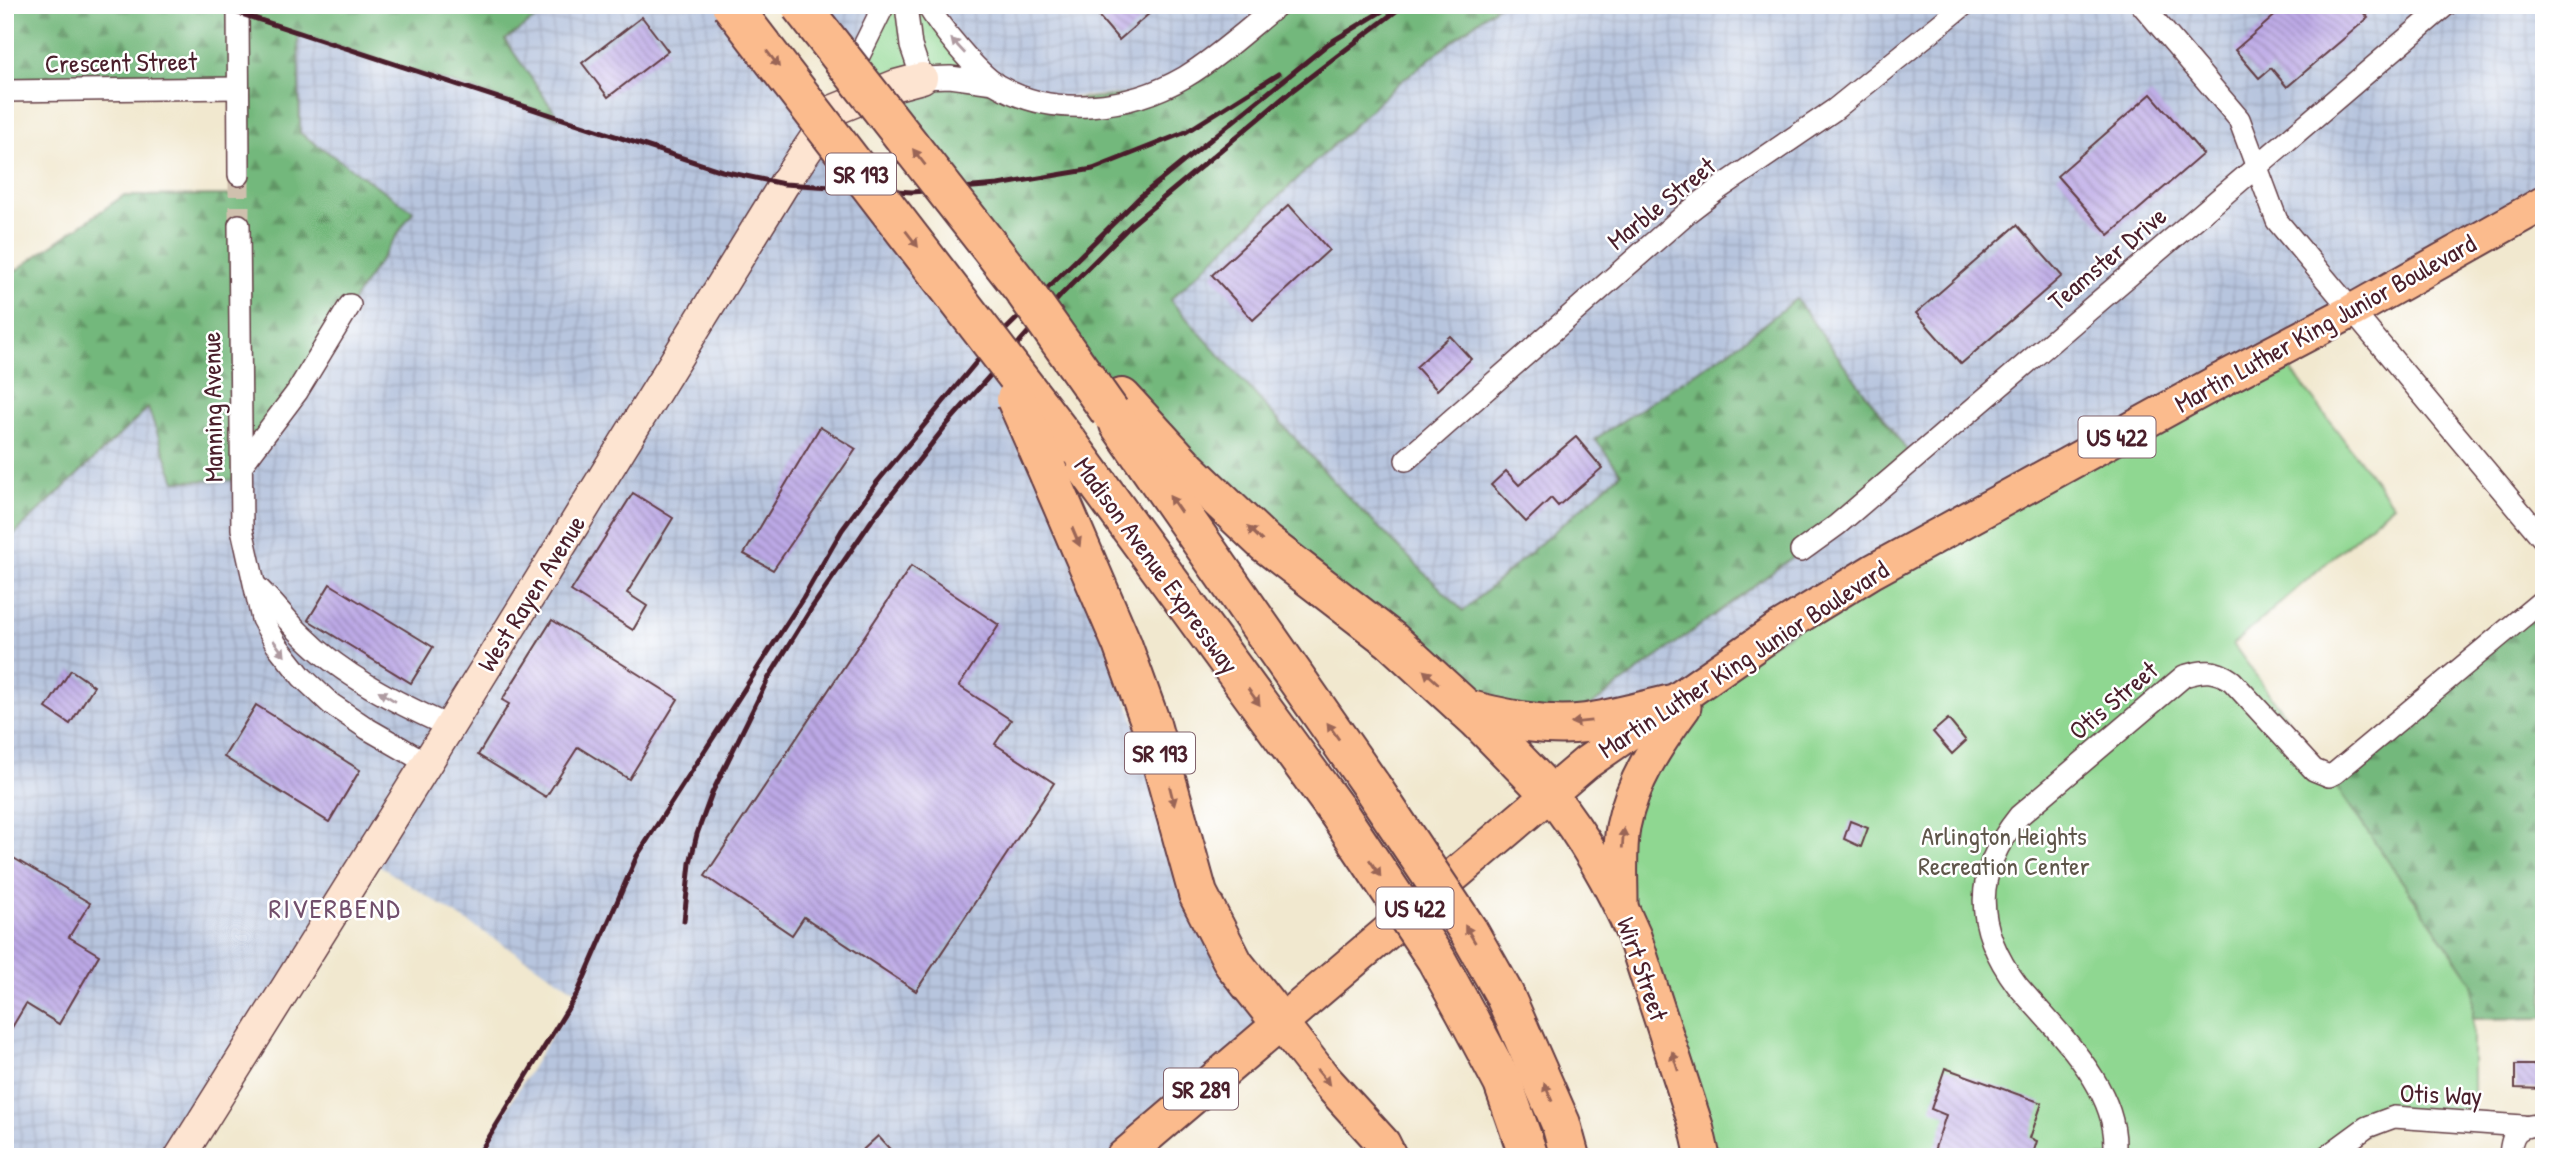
<svg xmlns="http://www.w3.org/2000/svg" width="2549" height="1162" viewBox="0 0 2549 1162" font-family="'Patrick Hand',sans-serif">
<defs>
<pattern id="industrial-grid" width="8" height="8" patternUnits="userSpaceOnUse" patternTransform="scale(1.75)"><rect width="8" height="8" fill="#b7c5de"/><path d="M0 4h8M4 0v8" fill="none" stroke="#9fa9bf"/></pattern>
<pattern id="forest-firs" width="22" height="20" patternUnits="userSpaceOnUse" patternTransform="scale(1.75)"><rect width="22" height="20" fill="#73b87b"/><path d="M5 1l3.5 6h-7zM16 11l3.5 6h-7z" fill="#609565"/></pattern>
<pattern id="building-back-hatch" width="6" height="6" patternUnits="userSpaceOnUse" patternTransform="scale(1.75)"><rect width="6" height="6" fill="#bca9e6"/><path d="M-1 5l2 2M0 0l6 6M5-1l2 2" fill="none" stroke="#9b89bb"/></pattern>
</defs>
<rect width="100%" height="100%" fill="#fff"/>
<filter id="ink" filterUnits="userSpaceOnUse"><feTurbulence type="fractalNoise" baseFrequency=".0143" numOctaves="2"/><feDisplacementMap in="SourceGraphic" scale="14" xChannelSelector="R" yChannelSelector="G"/><feConvolveMatrix kernelMatrix="1 2 1 2 8 2 1 2 1" color-interpolation-filters="sRGB"/></filter>
<filter id="wash" filterUnits="userSpaceOnUse"><feTurbulence type="fractalNoise" baseFrequency=".00686" numOctaves="4" result="noise"/><feDisplacementMap in="SourceGraphic" scale="28" xChannelSelector="R" yChannelSelector="G"/><feGaussianBlur stdDeviation="1.57" result="paint"/><feColorMatrix in="noise" values="0 0 0 0 0 0 0 0 0 0 0 0 0 0 0 0 0 1.4 0 .05"/><feComposite in="paint" operator="in"/></filter>
<g filter="url(#wash)">
<rect width="100%" height="100%" fill="#f1e8cf"/>
<!-- industrial -->
<g fill="url(#industrial-grid)">
<polygon points="556,5 731,5 992,343 1190,869 1281,1023 1123,1157 477,1157 578,992 367,858 180,1157 5,1157 5,543 148,408 350,305 413,211 300,133 298,33 557,117 505,40"/>
<polygon points="800,5 1278,5 1154,92 834,110 850,69"/>
<polygon points="1498,5 2544,5 2544,203 1699,686 1566,724 1801,551 1795,299 1736,346 1596,439 1622,473 1463,611 1345,494 1170,300 1395,86"/>
</g>
<!-- green -->
<g fill="#8fd791" stroke="#6c7b5e" stroke-width="2">
<polygon points="884,5 927,5 994,83 834,110"/>
<polygon points="2277,351 2393,505 2233,644 2329,776 2473,983 2473,1123 2394,1117 2326,1157 1710,1157 1621,870 1623,829 1699,686"/>
</g>
<!-- forest -->
<g fill="url(#forest-firs)" stroke="#5e6c53" stroke-width="2">
<polygon points="5,5 214,5 237,14 238,5 556,5 505,40 558,117 298,34 300,133 413,211 350,305 241,480 175,481 148,408 5,543 5,278 123,196 238,195 238,88 5,91"/>
<polygon points="1278,5 1498,5 1395,86 1170,300 1345,494 1463,611 1621,473 1595,439 1736,346 1796,299 1914,460 1801,551 1566,724 1492,716 1265,543 1022,288 871,95 922,78 1045,102 1154,92"/>
<polygon points="2544,599 2544,1018 2473,1019 2473,983 2329,776"/>
</g>
<g id="blocks">
<!-- building -->
<g fill="url(#building-back-hatch)">
<polygon points="1089,5 1159,5 1119,40"/>
<polygon points="2287,5 2357,5 2368,18 2287,87 2271,68 2259,78 2235,50"/>
<polygon points="642,17 668,51 608,97 582,63"/>
<polygon points="2151,94 2203,154 2109,235 2057,176"/>
<polygon points="1289,205 1329,250 1253,320 1212,275"/>
<polygon points="2017,225 2062,276 1961,364 1916,313"/>
<polygon points="1450,336 1471,359 1437,390 1416,367"/>
<polygon points="820,427 856,449 773,570 744,554"/>
<polygon points="1576,437 1602,468 1558,506 1551,498 1526,522 1491,485 1506,471 1519,485"/>
<polygon points="633,493 673,518 627,593 647,606 633,630 571,591"/>
<polygon points="911,566 999,625 959,686 1011,720 995,744 1054,783 916,991 804,917 792,935 705,876"/>
<polygon points="330,584 433,647 411,683 308,620"/>
<polygon points="552,620 678,699 629,779 578,747 546,797 478,755 509,704 502,700"/>
<polygon points="71,670 94,686 70,724 46,708"/>
<polygon points="256,705 360,770 329,822 224,757"/>
<polygon points="1948,719 1966,741 1952,754 1933,732"/>
<polygon points="1850,821 1868,828 1861,847 1844,839"/>
<polygon points="5,853 90,903 69,937 99,955 59,1024 26,1004 5,1039"/>
<polygon points="2515,1065 2544,1065 2544,1089 2515,1088"/>
<polygon points="1945,1068 2042,1103 2030,1138 2037,1141 2032,1157 1932,1157 1946,1115 1931,1109"/>
<polygon points="878,1136 897,1157 855,1157"/>
</g>
</g>
</g>
<g filter="url(#ink)">
<use href="#blocks" fill-opacity="0" stroke="#633d44" stroke-width="2"/>
<g fill="none" stroke-linecap="round" stroke-linejoin="round">
<!-- street-tunnel -->
<polyline stroke="#d0c0ae" stroke-width="21" stroke-dasharray="21 10" stroke-linecap="butt" points="239,175 239,225"/>
<!-- street casing -->
<g stroke="#633d44" stroke-width="24">
<g id="street">
<polyline points="238,5 239,175"/>
<polyline points="906,5 911,46 922,78 950,77 994,83"/>
<path d="M927 5C940 27 976 72 997 85 1054 119 1130 109 1185 77 1218 57 1248 29 1278 5"/>
<polyline points="2142,5 2239,119 2277,221 2544,540"/>
<polyline points="849,76 884,5"/>
<polyline points="5,91 238,88"/>
<polyline points="239,225 242,529 262,619 276,644 302,677 331,704 368,729 427,763"/>
<polyline points="1406,460 1687,213 1717,190 1834,110 1964,5"/>
<polyline points="242,465 297,392 350,305"/>
<polyline points="1801,551 1837,525 2446,5"/>
<path d="M255 585C273 601 286 620 303 636 343 676 397 703 448 726"/>
<path d="M2114 1157C2124 1092 2055 1030 2017 985 1973 926 1973 873 2019 816L2184 676C2203 670 2215 669 2232 681L2314 770 2329 776 2335 773 2544 599"/>
<polyline points="2326,1157 2367,1127 2394,1117 2523,1126"/>
<path d="M2510 1157C2511 1131 2518 1125 2544 1125"/>
</g>
</g>
<!-- secondary casing -->
<g stroke="#633d44" stroke-width="33">
<polyline id="secondary" points="180,1157 427,763 784,184 834,110 896,85 922,78"/>
</g>
<!-- primary casing -->
<g stroke="#633d44" stroke-width="37">
<g id="primary">
<path d="M1550 794C1584 837 1612 885 1634 936L1696 1126 1703 1157"/>
<path d="M1621 903C1621 879 1619 852 1623 827 1632 781 1657 744 1684 707"/>
<polyline points="1281,1023 1323,1077 1383,1143 1390,1157"/>
<polyline points="1123,1157 1586,763 1780,628 1873,571 2219,381 2352,311 2544,203"/>
</g>
</g>
<!-- highway casing -->
<g stroke="#633d44" stroke-width="42">
<g id="highway">
<polyline points="1122,398 1188,470 1265,543 1391,640 1478,720 1550,794"/>
<polyline points="1119,424 1372,787"/>
<polyline points="1069,444 1337,811"/>
<polyline points="1049,474 1122,644 1151,724 1198,894 1234,964 1281,1023"/>
<path d="M1466 709C1505 719 1545 728 1586 723 1615 719 1644 710 1672 704"/>
<polyline points="1504,994 1561,1124 1570,1157"/>
<polyline points="1469,1019 1503,1083 1529,1157"/>
</g>
</g>
<!-- street -->
<use href="#street" stroke="#fff" stroke-width="21"/>
<!-- secondary -->
<use href="#secondary" stroke="#fde4d1" stroke-width="30"/>
<!-- primary -->
<use href="#primary" stroke="#fbbb8d" stroke-width="33"/>
<!-- highway -->
<use href="#highway" stroke="#fbbb8d" stroke-width="38"/>
<!-- rail -->
<g stroke="#4a1f2b" stroke-width="5">
<polyline points="214,5 722,171 784,184 912,192 998,185 1093,169 1186,132 1278,74"/>
<polyline points="684,921 690,863 697,834 712,793 768,679 811,609 872,520 948,423 1062,294 1131,225 1289,93 1404,5"/>
<polyline points="477,1157 578,992 637,856 803,598 842,530 878,481 992,343 1140,197 1328,44 1392,5"/>
</g>
<!-- highway-bridge casing -->
<g stroke="#633d44" stroke-width="42" stroke-linecap="butt">
<g id="highway-bridge">
<polyline points="731,5 1069,444"/>
<polyline points="800,5 1022,288 1110,412"/>
<polyline points="1016,399 1049,474"/>
<polyline points="1372,787 1469,932 1504,994"/>
<polyline points="1337,811 1436,959 1469,1019"/>
</g>
</g>
<!-- highway-bridge -->
<use href="#highway-bridge" stroke="#fbbb8d" stroke-width="38"/>
</g>
<!-- one-way arrows -->
<defs><path id="oneway-solid" d="M-6-.8H1V-3.2L6.5 0L1 3.2V.8H-6Z" transform="scale(1.75)"/></defs>
<g fill="#ae9aa0">
<use href="#oneway-solid" transform="translate(958 46) rotate(-133)"/>
<use href="#oneway-solid" transform="translate(279 648) rotate(54)"/>
<use href="#oneway-solid" transform="translate(387 696) rotate(-148)"/>
</g>
<g fill="#9a6557">
<use href="#oneway-solid" transform="translate(773 59) rotate(52)"/>
<use href="#oneway-solid" transform="translate(919 157) rotate(-128)"/>
<use href="#oneway-solid" transform="translate(912 239) rotate(52)"/>
<use href="#oneway-solid" transform="translate(1175 504) rotate(-125)"/>
<use href="#oneway-solid" transform="translate(1255 534) rotate(-136)"/>
<use href="#oneway-solid" transform="translate(1076 537) rotate(67)"/>
<use href="#oneway-solid" transform="translate(1431 677) rotate(-138)"/>
<use href="#oneway-solid" transform="translate(1254 697) rotate(54)"/>
<use href="#oneway-solid" transform="translate(1581 722) rotate(174)"/>
<use href="#oneway-solid" transform="translate(1333 731) rotate(-125)"/>
<use href="#oneway-solid" transform="translate(1172 796) rotate(76)"/>
<use href="#oneway-solid" transform="translate(1623 838) rotate(-86)"/>
<use href="#oneway-solid" transform="translate(1375 868) rotate(56)"/>
<use href="#oneway-solid" transform="translate(1470 934) rotate(-121)"/>
<use href="#oneway-solid" transform="translate(1675 1061) rotate(-108)"/>
<use href="#oneway-solid" transform="translate(1323 1077) rotate(50)"/>
<use href="#oneway-solid" transform="translate(1548 1092) rotate(-113)"/>
</g>
</g>
<g text-anchor="middle" dominant-baseline="central" stroke-width="5" stroke-linejoin="round" paint-order="stroke">
<!-- shield labels -->
<g fill="#fff" stroke="#80626b" stroke-width="2">
<rect x="826" y="153.5" width="70" height="41" rx="5"/>
<rect x="2078.5" y="416.5" width="77" height="41" rx="5"/>
<rect x="1125" y="732.5" width="70" height="41" rx="5"/>
<rect x="1376.5" y="887.5" width="77" height="41" rx="5"/>
<rect x="1164" y="1068.5" width="74" height="41" rx="5"/>
</g>
<g font-size="24" font-weight="bold" fill="#4a1f2b">
<text x="861" y="174">SR 193</text>
<text x="2117" y="437">US 422</text>
<text x="1160" y="753">SR 193</text>
<text x="1415" y="908">US 422</text>
<text x="1201" y="1089">SR 289</text>
</g>
<!-- street labels -->
<g font-size="26" fill="#4a1f2b" stroke="#fff">
<text transform="translate(121 62) rotate(-1)">Crescent Street</text>
<text transform="translate(1661 203) rotate(-39)">Marble Street</text>
<text transform="translate(2107 258) rotate(-40)">Teamster Drive</text>
<text transform="translate(2325 323) rotate(-29)">Martin Luther King Junior Boulevard</text>
<text transform="translate(212 407) rotate(-91)">Manning Avenue</text>
<text transform="translate(1157 565) rotate(54)">Madison Avenue Expressway</text>
<text transform="translate(531 593) rotate(-58)">West Rayen Avenue</text>
<text transform="translate(1743 659) rotate(-33)">Martin Luther King Junior Boulevard</text>
<text transform="translate(2113 700) rotate(-40)">Otis Street</text>
<text transform="translate(1643 969) rotate(71)">Wirt Street</text>
<text transform="translate(2441 1094) rotate(2)">Otis Way</text>
</g>
<!-- park labels -->
<g font-size="26" fill="#5f564a" stroke="#fff">
<text x="2004" y="835">Arlington Heights<tspan x="2004" dy="30">Recreation Center</tspan></text>
</g>
<!-- neighbourhood labels -->
<g font-size="28" letter-spacing="2" fill="#724f6c" stroke="#fff">
<text x="335" y="908">RIVERBEND</text>
</g>
</g>
<!-- margin -->
<rect width="2549" height="1162" fill="none" stroke="#fff" stroke-width="28"/>
</svg>
